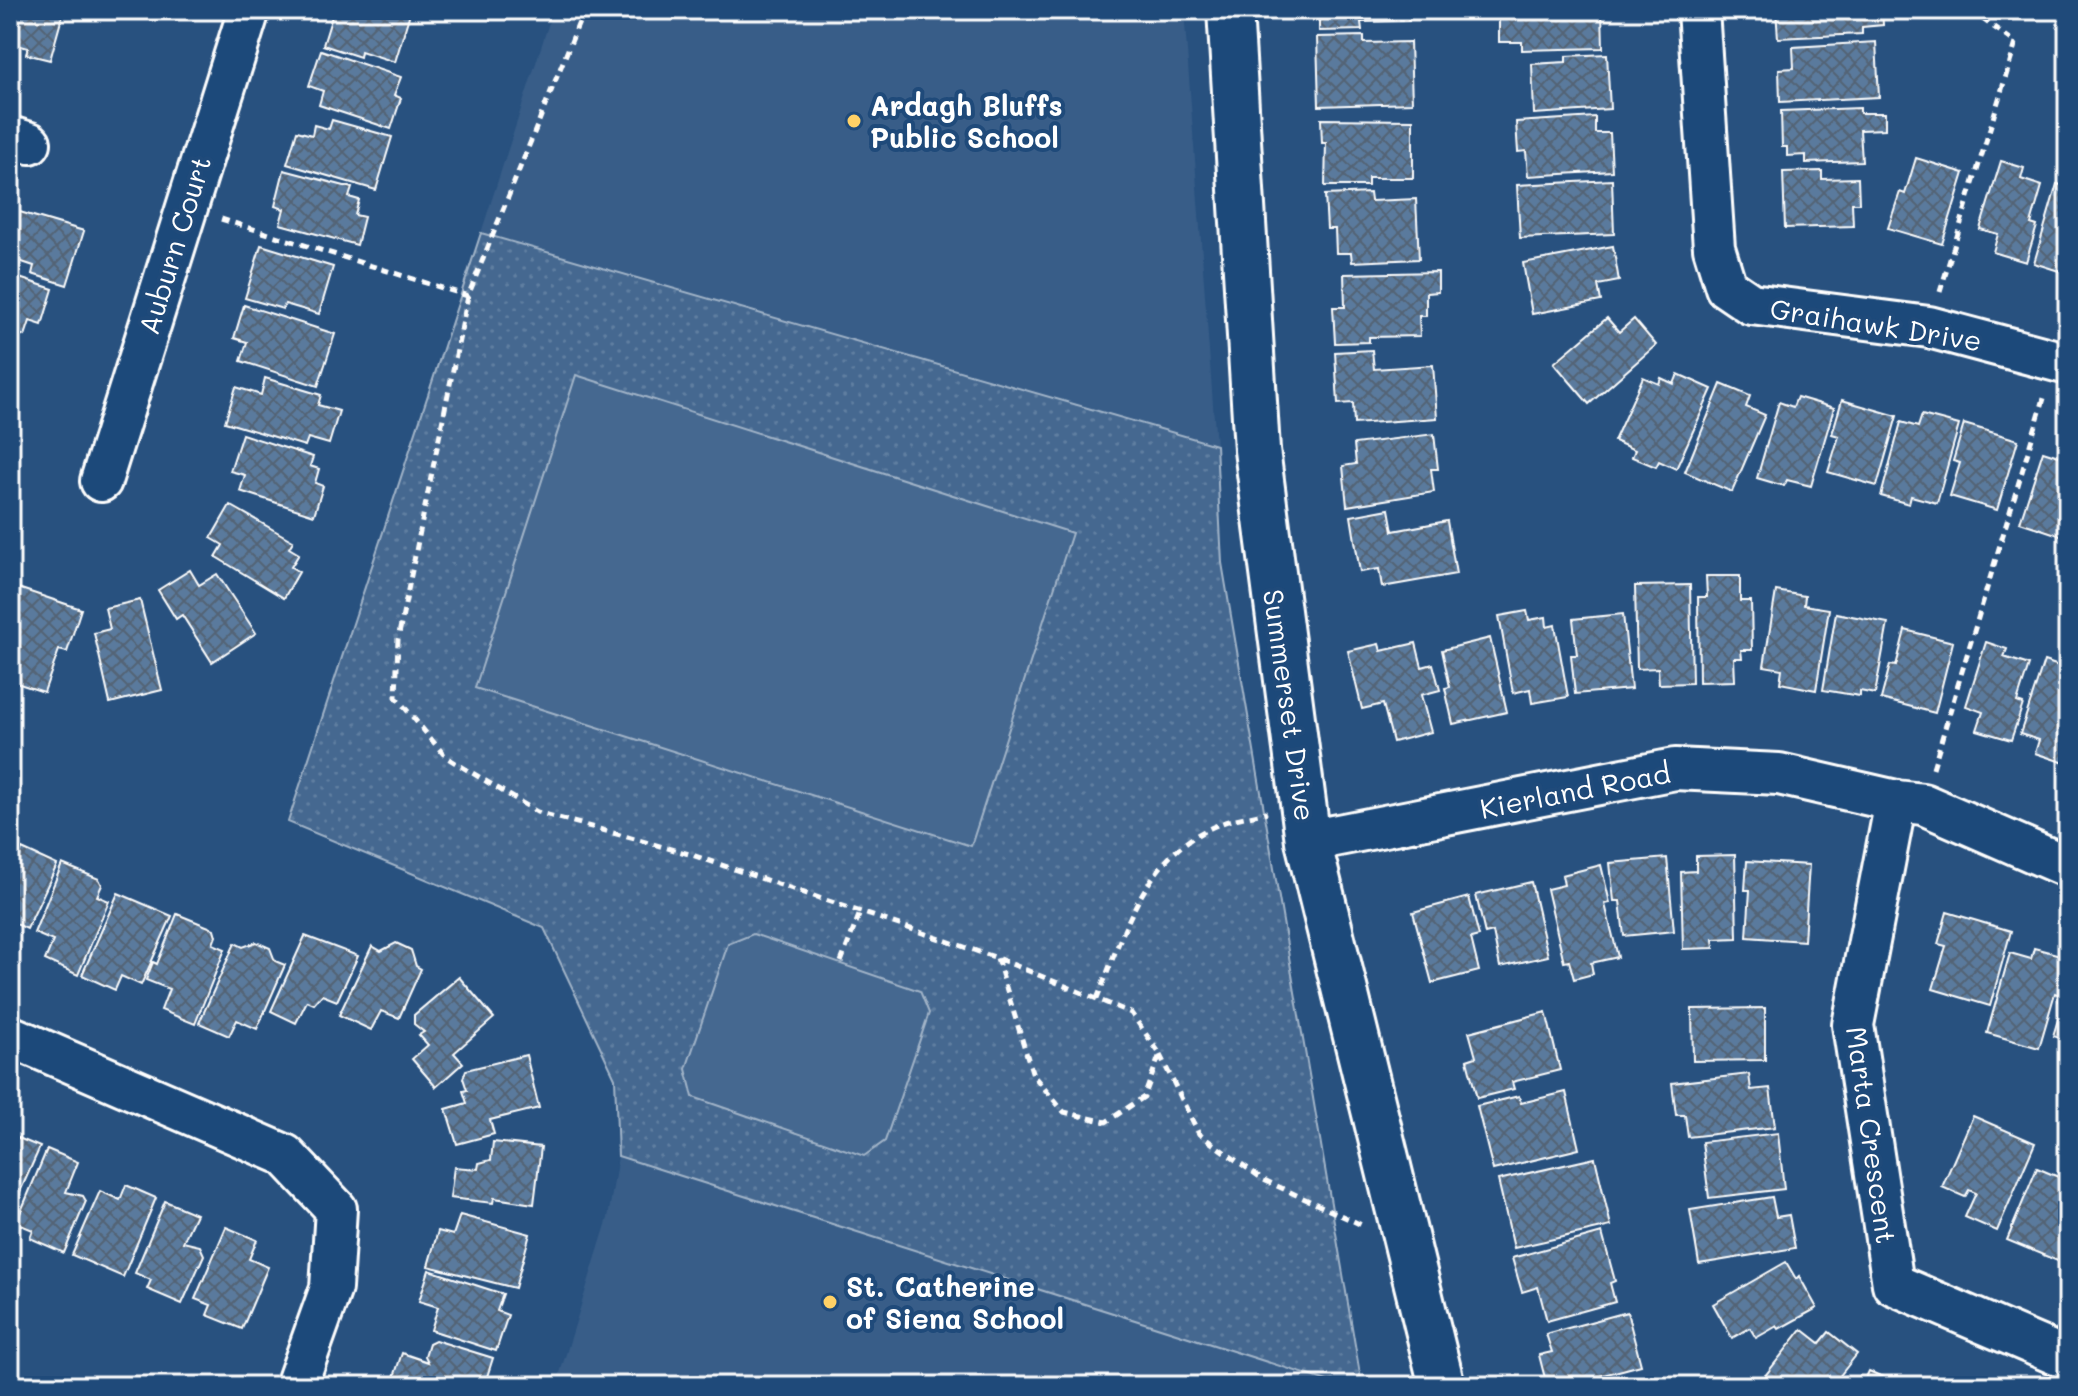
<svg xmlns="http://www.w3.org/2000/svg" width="2078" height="1396" viewBox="0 0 2078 1396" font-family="Mali,sans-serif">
<defs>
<pattern id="grass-dots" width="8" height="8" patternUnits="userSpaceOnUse" patternTransform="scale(2)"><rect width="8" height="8" fill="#446890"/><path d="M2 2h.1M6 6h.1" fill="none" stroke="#607fa1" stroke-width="1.8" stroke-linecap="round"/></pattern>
<pattern id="building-cross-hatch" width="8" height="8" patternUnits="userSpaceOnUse" patternTransform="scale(2)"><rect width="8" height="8" fill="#5a7a9d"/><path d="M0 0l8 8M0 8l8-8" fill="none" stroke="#536374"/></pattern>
</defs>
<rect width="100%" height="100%" fill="#28517f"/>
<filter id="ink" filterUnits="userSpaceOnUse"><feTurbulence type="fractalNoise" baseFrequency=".0125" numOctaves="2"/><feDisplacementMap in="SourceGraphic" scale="16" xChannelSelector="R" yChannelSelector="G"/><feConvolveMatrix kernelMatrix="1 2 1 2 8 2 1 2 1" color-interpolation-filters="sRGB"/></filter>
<g filter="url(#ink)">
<!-- built -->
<g fill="#375d88">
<polygon points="553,10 1184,10 1216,445 481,233"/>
<polygon points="618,1156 1343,1386 556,1386 608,1218"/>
</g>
<!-- grass -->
<polygon fill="url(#grass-dots)" stroke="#a2b4c8" stroke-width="2" points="481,233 1216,445 1222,563 1362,1386 1343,1386 618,1156 615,1078 544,928 288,822"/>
<!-- garden -->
<g fill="#446890" stroke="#a2b4c8" stroke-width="2">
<polygon points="576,375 1072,533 971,846 475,688"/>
<polygon points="753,934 920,991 929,1013 885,1141 864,1156 693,1097 686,1069 728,944"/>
</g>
<!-- building -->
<g fill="url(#building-cross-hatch)" stroke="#fff" stroke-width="2">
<polygon points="11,10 64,10 50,60 26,54 28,48 10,43"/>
<polygon points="334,10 400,10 410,13 395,62 361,51 360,57 323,45"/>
<polygon points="1319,10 1409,10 1409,21 1361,22 1362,30 1319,31"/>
<polygon points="1499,10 1602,10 1603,48 1522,50 1522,42 1499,42"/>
<polygon points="1776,10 1882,10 1883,25 1862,27 1862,34 1778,38"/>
<polygon points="1364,36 1364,43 1410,42 1412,103 1319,106 1317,37"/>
<polygon points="1876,42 1879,97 1780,102 1779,69 1794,68 1793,47"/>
<polygon points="321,50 401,77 394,95 401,98 391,129 319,105 323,91 309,86"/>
<polygon points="1607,54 1610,109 1534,114 1532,64 1566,62 1566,56"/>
<polygon points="1860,108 1860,113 1885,113 1885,129 1860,130 1862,161 1806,163 1806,155 1787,156 1787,147 1782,147 1781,111"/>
<polygon points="1595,117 1595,133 1610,133 1612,171 1528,176 1526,151 1518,152 1516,122"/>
<polygon points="1321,119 1413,120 1413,178 1368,178 1368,186 1325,186 1326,143 1322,143"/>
<polygon points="332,120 392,137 376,190 287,164 297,131 312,135 314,125 329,129"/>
<polygon points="1916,158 1964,173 1942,244 1888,228 1900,192 1905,194"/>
<polygon points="2001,161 2024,168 2021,179 2042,186 2031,224 2037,226 2026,262 1993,252 1998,234 1980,229"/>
<polygon points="284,170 352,188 349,197 359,200 355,215 364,217 357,245 280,224 284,209 275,206"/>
<polygon points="1822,171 1822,179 1858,178 1859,203 1852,203 1853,226 1785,228 1783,172"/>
<polygon points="2068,179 2068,274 2034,263 2057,184 2066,186"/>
<polygon points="1612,180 1614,234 1520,238 1517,185"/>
<polygon points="1370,193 1371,201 1416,199 1419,259 1352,262 1351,253 1336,253 1335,229 1327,229 1325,195"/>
<polygon points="13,210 84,231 67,285 32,274 34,266 10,258 10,219"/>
<polygon points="261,245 333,267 319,314 285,304 283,309 245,298"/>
<polygon points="1613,246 1619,281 1598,285 1601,301 1532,314 1523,263"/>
<polygon points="1438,272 1438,292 1426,293 1426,316 1419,316 1420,336 1369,337 1369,342 1335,343 1333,307 1345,307 1344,274"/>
<polygon points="10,275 53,289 42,325 30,321 25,336 10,331"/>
<polygon points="244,305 335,334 318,386 241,361 247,342 234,338"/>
<polygon points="1607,318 1619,332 1634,319 1656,345 1589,404 1554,363"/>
<polygon points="1372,350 1374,369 1433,365 1437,418 1354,424 1353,403 1338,404 1335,352"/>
<polygon points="1678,374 1712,389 1676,469 1659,461 1656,467 1632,457 1635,450 1614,441 1643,377 1659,384 1661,378 1674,384"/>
<polygon points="265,378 321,395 318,405 339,411 329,444 308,438 305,446 225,422 236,387 261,395"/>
<polygon points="1721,384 1750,396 1746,407 1765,415 1732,492 1685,472"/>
<polygon points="1797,397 1834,408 1811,486 1787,480 1784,486 1757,478 1779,402 1793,407"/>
<polygon points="1842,400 1897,416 1877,486 1828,472 1839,436 1832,434"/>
<polygon points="1922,415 1959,425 1937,503 1911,496 1909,504 1881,496 1901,422 1918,427"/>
<polygon points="1964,424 2018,440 1997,510 1950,496 1960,463 1953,461"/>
<polygon points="242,434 313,457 310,466 319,469 315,483 323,486 314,515 240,491 245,475 230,471"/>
<polygon points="1434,434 1438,469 1431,469 1434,492 1347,506 1343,466 1356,464 1354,444"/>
<polygon points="2043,451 2068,459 2068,538 2020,522"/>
<polygon points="230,505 293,541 289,548 299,554 291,567 299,572 284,598 216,557 223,545 211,538"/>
<polygon points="1389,509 1393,531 1447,521 1456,574 1382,587 1379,569 1360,572 1351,516"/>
<polygon points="190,570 199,585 217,574 256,633 212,662 182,615 176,619 158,590"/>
<polygon points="1706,576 1740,576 1740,601 1751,601 1752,650 1741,650 1742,658 1734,658 1735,681 1699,682 1698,597 1707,597"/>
<polygon points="1690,585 1692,683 1659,684 1658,668 1637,669 1635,586"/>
<polygon points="15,587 81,609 67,652 59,650 44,692 10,681 10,601"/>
<polygon points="1776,591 1805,596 1804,605 1829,609 1816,690 1780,683 1782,669 1764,666"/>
<polygon points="140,600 162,690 110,703 94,633 110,629 105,608"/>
<polygon points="1527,611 1529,620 1546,617 1547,627 1555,625 1568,697 1532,703 1530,689 1513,693 1499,616"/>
<polygon points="1836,613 1888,623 1875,694 1860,691 1860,696 1823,690"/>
<polygon points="1623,614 1631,689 1575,694 1571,655 1577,655 1573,619"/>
<polygon points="1905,630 1953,642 1935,713 1881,699 1890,665 1896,666"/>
<polygon points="1490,638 1507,712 1453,724 1445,688 1450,687 1442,650"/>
<polygon points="1986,642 2007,649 2004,657 2029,665 2017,702 2023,704 2011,740 1977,730 1983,712 1966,706"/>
<polygon points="1416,643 1422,667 1433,664 1440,690 1421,695 1431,732 1393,742 1383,704 1362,709 1348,651 1379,644 1381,651"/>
<polygon points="2044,661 2068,669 2068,764 2035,753 2039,740 2020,734"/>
<polygon points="22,849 57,865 27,929 10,921 10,856 18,859"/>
<polygon points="1735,855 1737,938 1713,939 1714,948 1683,949 1681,872 1696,871 1696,856"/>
<polygon points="1667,858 1674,931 1624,936 1620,901 1614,901 1610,863"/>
<polygon points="1747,861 1809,865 1804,941 1747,937 1750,890 1745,890"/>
<polygon points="62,864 99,879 102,885 97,896 109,901 78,975 45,960 53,941 34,933"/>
<polygon points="1601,865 1610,903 1605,904 1618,957 1591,963 1593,974 1574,979 1569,961 1564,962 1547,889 1564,885 1562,875"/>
<polygon points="1531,882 1548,956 1500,967 1493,932 1485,934 1476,895"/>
<polygon points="118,893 172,916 141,985 121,976 115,990 82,975"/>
<polygon points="1469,897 1479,936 1471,938 1479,971 1432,983 1413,912"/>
<polygon points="1947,912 2011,931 1990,1006 1933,989 1946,946 1938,944"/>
<polygon points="177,914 214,929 216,936 213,944 225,949 195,1024 161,1010 169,989 146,980 153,962 157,964"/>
<polygon points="305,936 358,956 337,1001 322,995 314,1004 307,1001 296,1023 271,1011"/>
<polygon points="256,942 270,948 275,961 285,965 257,1029 237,1020 229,1036 199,1023 235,943 243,947"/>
<polygon points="396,943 411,950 416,966 421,969 399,1018 381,1011 371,1030 339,1015 372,946 381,951"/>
<polygon points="2034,948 2068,957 2060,995 2055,993 2039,1048 1987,1033 2010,953 2031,959"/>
<polygon points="2068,970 2068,1041 2053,1036 2063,1003 2059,1001"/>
<polygon points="459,977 494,1018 454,1053 463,1063 436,1087 412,1059 428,1045 419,1035 424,1032 414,1024 414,1015"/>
<polygon points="1765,1008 1765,1060 1693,1061 1692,1009"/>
<polygon points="1546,1012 1560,1070 1512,1082 1514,1089 1477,1098 1467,1060 1476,1057 1469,1032"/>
<polygon points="526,1055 539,1108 490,1120 494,1134 457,1144 446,1109 467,1103 463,1091 467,1090 463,1078 466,1070"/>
<polygon points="1749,1074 1751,1090 1770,1088 1775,1127 1688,1137 1685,1115 1676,1115 1672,1083"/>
<polygon points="1566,1092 1579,1149 1493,1170 1477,1106 1519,1096 1521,1103"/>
<polygon points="1973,1116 2035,1143 1997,1231 1965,1217 1976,1193 1969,1190 1965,1197 1942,1187"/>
<polygon points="1778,1133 1784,1189 1709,1198 1702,1142"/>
<polygon points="16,1137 40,1147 11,1212 10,1151"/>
<polygon points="493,1142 541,1147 534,1204 494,1198 493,1203 450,1198 454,1167 478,1169 479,1163 491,1160"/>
<polygon points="47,1149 78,1162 66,1192 83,1196 86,1201 64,1253 30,1238 33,1230 16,1223"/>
<polygon points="1595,1158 1611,1226 1514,1248 1498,1180"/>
<polygon points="2037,1168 2068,1181 2068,1244 2060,1262 2007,1240"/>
<polygon points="126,1185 156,1198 123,1277 72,1255 100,1191 120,1200"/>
<polygon points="1772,1197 1776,1217 1789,1215 1795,1248 1699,1264 1690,1210"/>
<polygon points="165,1201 196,1214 183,1242 200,1246 204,1255 182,1304 147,1289 151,1280 135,1273"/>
<polygon points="460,1215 530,1234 515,1288 428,1266 438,1231 453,1235"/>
<polygon points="226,1227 257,1240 249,1259 268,1267 242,1329 207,1315 211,1305 195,1299"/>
<polygon points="1602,1233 1615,1281 1610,1283 1615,1302 1547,1321 1538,1287 1522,1292 1512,1258"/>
<polygon points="1786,1262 1796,1279 1799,1276 1817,1308 1779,1329 1777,1326 1756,1338 1750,1328 1732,1338 1713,1304"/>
<polygon points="429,1270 503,1294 497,1311 508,1315 496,1351 431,1330 438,1307 419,1301"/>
<polygon points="1627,1312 1641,1365 1562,1386 1547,1386 1539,1355 1552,1352 1546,1334"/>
<polygon points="1802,1329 1820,1343 1829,1332 1857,1354 1835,1382 1832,1380 1827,1386 1757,1386"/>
<polygon points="435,1340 493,1358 484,1386 391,1386 402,1353 428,1362 425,1356 429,1343"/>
<polygon points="1869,1371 1903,1386 1840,1386 1845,1376 1863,1384"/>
<polygon points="10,1373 30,1384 29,1386 10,1386"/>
</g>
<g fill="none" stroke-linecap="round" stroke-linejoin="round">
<!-- minor casing -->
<g stroke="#fff" stroke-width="46">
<g id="minor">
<polyline points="1698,10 1714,248 1726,287 1751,304 1929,327 2068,364"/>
<polyline points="10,137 30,143"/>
<polyline points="101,481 249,10"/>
<polyline points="1896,801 1853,1025 1893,1284 2068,1359"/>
<polyline points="1308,841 1675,769 1779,774 1896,801 1923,804 2068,867"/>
<polyline points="10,1036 285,1155 336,1209 331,1288 296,1386"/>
</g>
</g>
<!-- tertiary casing -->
<g stroke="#fff" stroke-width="50">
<polyline id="tertiary" points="1230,10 1257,450 1308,841 1442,1386"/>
</g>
<!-- path -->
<g stroke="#fff" stroke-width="5" stroke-dasharray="8 6" stroke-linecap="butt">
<polyline points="584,10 468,296 398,639 396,697 446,757 537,812 689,854 997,958 1131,1013 1160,1054 1144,1097 1106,1122 1064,1112 1033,1075 997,958"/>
<polyline points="221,219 468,296"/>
<polyline points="1940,292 2016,43 1970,10"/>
<polyline points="1933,768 2045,395"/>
<polyline points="841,962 861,910"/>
<path d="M1097 999C1124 932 1145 852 1220 824 1234 818 1252 816 1267 812"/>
<polyline points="1160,1055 1199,1134 1264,1180 1364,1226"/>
</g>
<!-- minor -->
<use href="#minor" stroke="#1f4a7a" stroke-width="40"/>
<!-- tertiary -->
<use href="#tertiary" stroke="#1f4a7a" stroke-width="44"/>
</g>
</g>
<!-- markers -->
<g fill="#ffd166" stroke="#1f4a7a" stroke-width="3">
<circle cx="854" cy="121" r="8"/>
<circle cx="830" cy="1302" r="8"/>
</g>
<g text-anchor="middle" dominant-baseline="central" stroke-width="8" stroke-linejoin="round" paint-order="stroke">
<!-- poi labels -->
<g font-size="28" font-weight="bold" fill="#fff" stroke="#1f4a7a" text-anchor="start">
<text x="870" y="105">Ardagh Bluffs<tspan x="870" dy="32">Public School</tspan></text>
<text x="846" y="1286">St. Catherine<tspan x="846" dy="32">of Siena School</tspan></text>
</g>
<!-- street labels -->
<g font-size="28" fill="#fff" stroke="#1f4a7a">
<text transform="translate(174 245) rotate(-73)">Auburn Court</text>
<text transform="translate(1876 324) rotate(9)">Graihawk Drive</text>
<text transform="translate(1290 705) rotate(82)">Summerset Drive</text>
<text transform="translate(1575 790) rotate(-11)">Kierland Road</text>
<text transform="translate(1872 1135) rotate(82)">Marta Crescent</text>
</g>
</g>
<!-- margin -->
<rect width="2078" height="1396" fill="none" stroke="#1f4a7a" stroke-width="40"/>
<rect x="20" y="20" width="2038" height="1356" fill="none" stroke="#fff" stroke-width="3" filter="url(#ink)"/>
</svg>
